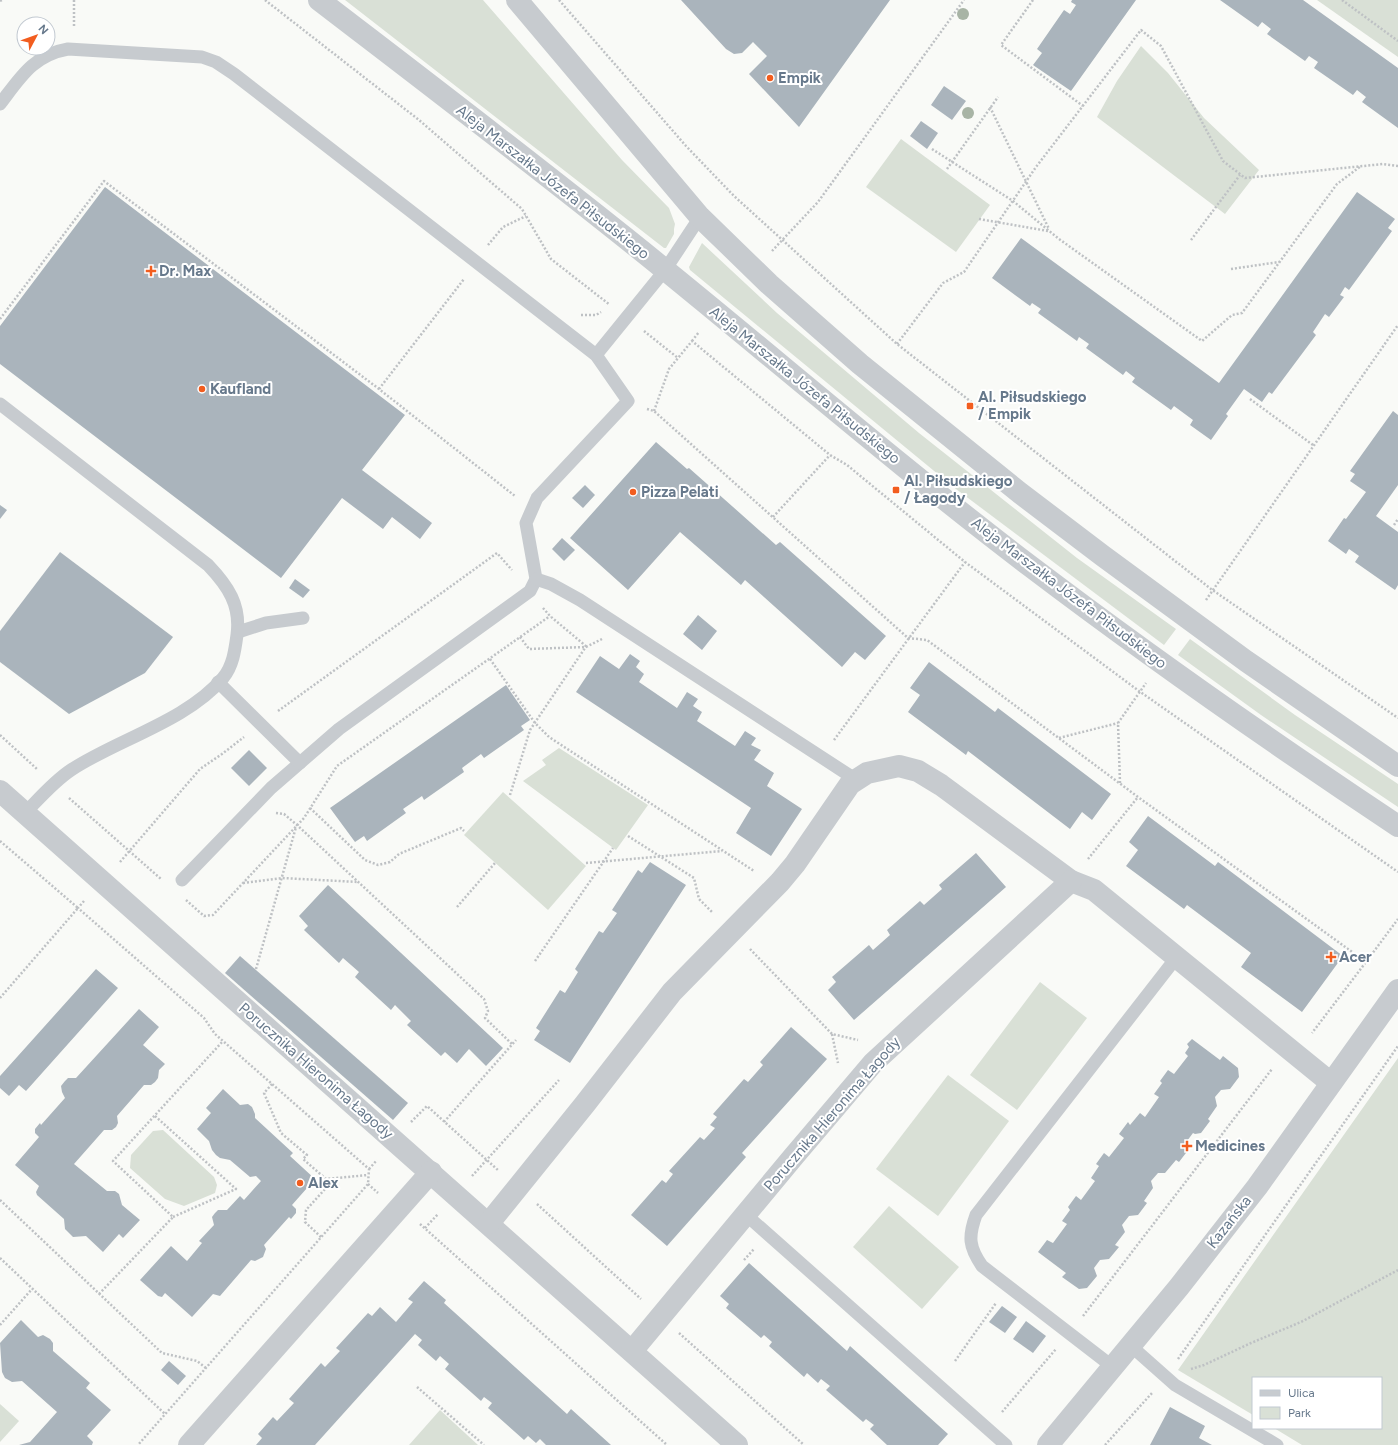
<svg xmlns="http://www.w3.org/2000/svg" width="1398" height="1445" viewBox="0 0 1398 1445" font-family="Figtree,sans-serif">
<rect width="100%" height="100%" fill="#f9faf7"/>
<!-- green -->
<g fill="#d9e0d6">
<polygon points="345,0 483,0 622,160 669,208 675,224 674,229 674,234 666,248 664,248"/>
<polygon points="1317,0 1398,0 1398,57"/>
<polygon points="1141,46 1168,73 1204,118 1259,170 1225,214 1097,117 1117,81"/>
<polygon points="901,139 990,205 956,252 866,187"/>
<polygon points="702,243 777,313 919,433 1077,558 1176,629 1164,645 956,489 690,270 689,267"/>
<polygon points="1190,639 1295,715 1398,784 1398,807 1261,715 1178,655"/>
<polygon points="559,748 648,805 616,850 523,781 546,765 542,760"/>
<polygon points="503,792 586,866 548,910 464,835"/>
<polygon points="1040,982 1087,1018 1017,1110 970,1075"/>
<polygon points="1398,1058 1398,1445 1302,1445 1274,1428 1381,1428 1381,1378 1253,1378 1253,1415 1178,1370"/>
<polygon points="948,1075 1009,1121 938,1216 876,1169"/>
<polygon points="163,1130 214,1177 217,1185 215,1193 184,1206 165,1199 130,1168 131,1155 153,1131"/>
<polygon points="889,1206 959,1267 922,1309 853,1247"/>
<polygon points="0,1404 19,1421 0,1442"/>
<polygon points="440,1410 478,1445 409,1445"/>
</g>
<!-- building -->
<g fill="#aab4bc">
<polygon points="681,0 890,0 799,127 749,74 767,56 753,42 742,53 734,54 726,49"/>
<polygon points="1072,0 1136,0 1071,91 1033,65 1042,53 1037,49 1064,10 1070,14 1076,5 1071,2"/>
<polygon points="1220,0 1303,0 1398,68 1398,128 1362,102 1366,97 1357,90 1353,95 1314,68 1318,62 1309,56 1305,61 1267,34 1271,29 1262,22 1258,27"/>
<polygon points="944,86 966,101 952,120 931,105"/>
<polygon points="921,121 938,133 927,149 910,136"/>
<polygon points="105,187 405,415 362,470 432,523 420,539 392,517 383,529 342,498 281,578 0,364 0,326"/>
<polygon points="1357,192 1395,219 1388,228 1392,231 1349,290 1345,287 1340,295 1344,297 1329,317 1325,314 1313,332 1316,335 1272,394 1269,392 1262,402 1244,389 1226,414 1228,416 1211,440 1190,425 1193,420 1174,406 1171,410 1132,382 1135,378 1126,371 1123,375 1086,348 1089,344 1079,337 1077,341 1038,313 1041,309 1032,303 1030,306 992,278 1021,238 1219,383"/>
<polygon points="1393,411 1398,415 1398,485 1376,516 1398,532 1398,585 1395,590 1355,562 1359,556 1349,549 1346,554 1328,541 1344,518 1346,519 1366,492 1350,481 1355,474 1350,471"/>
<polygon points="656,442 687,469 689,468 776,545 780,542 886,636 865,660 855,652 842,667 745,580 741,585 680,532 628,590 570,538"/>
<polygon points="585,485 595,495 583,508 572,498"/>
<polygon points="0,505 7,510 0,519"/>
<polygon points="562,538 575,550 564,561 552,549"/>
<polygon points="60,552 173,637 145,673 69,714 0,662 0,631"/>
<polygon points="295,579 310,590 303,598 289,588"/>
<polygon points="698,615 717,631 702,650 683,634"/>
<polygon points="630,654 640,661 636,667 644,674 639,682 677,708 687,692 698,699 693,706 702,712 697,721 735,746 745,731 756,738 751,745 761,750 754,760 774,773 767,786 802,809 771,856 736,833 751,808 576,692 600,656 619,669"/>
<polygon points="929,662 995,712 998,708 1111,794 1092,820 1082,812 1070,829 968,751 966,755 908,712 920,695 910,688"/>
<polygon points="506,685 530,720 521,726 524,730 484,758 481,754 462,768 464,772 424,800 422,796 403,809 406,813 367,841 364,836 355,842 330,808"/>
<polygon points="249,750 267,768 249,786 231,768"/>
<polygon points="1148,816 1215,866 1218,862 1343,956 1302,1012 1241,967 1251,953 1187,905 1184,909 1126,866 1138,850 1129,842"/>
<polygon points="976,853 1006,887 854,1020 828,990 836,982 832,977 869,945 873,950 890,935 887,930 920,901 924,905 942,889 939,885"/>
<polygon points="650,862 686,885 570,1063 534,1040 540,1031 536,1028 560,990 565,993 578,972 575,969 599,931 603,933 617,913 612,910 638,870 642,873"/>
<polygon points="328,885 503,1048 486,1066 469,1049 457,1063 445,1052 441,1056 407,1025 411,1021 395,1005 391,1010 355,977 359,972 343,958 339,963 304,930 308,926 299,916"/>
<polygon points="240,956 408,1103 393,1120 225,973"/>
<polygon points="96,969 118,988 26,1091 19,1085 9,1096 0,1088 0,1076"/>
<polygon points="139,1009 159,1027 143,1045 165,1064 159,1070 158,1078 155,1082 151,1085 144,1085 117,1116 118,1123 116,1127 112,1130 104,1130 74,1164 107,1191 115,1191 119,1194 122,1205 140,1220 123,1238 119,1234 103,1252 86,1236 73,1237 65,1229 64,1219 37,1195 36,1192 39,1186 15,1165 39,1137 35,1133 35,1129 40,1123 41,1125 65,1098 62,1092 61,1086 65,1081 68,1078 76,1078"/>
<polygon points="791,1027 827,1059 742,1153 746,1157 667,1246 631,1215 662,1180 666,1183 673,1174 669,1171 700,1137 704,1140 715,1128 710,1125 717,1117 713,1114 744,1079 748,1082 763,1065 760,1062"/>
<polygon points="1192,1039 1220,1060 1223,1056 1238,1068 1239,1077 1230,1089 1221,1090 1215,1097 1217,1106 1208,1119 1210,1121 1201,1133 1195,1134 1193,1133 1187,1141 1189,1149 1179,1162 1176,1160 1165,1173 1158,1173 1151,1181 1153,1188 1144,1201 1147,1203 1138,1215 1129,1216 1122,1225 1125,1232 1115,1245 1119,1247 1109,1259 1100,1260 1094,1268 1097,1276 1087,1288 1079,1289 1062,1277 1066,1273 1038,1252 1047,1240 1053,1243 1067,1224 1062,1221 1070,1210 1068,1207 1076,1196 1081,1200 1095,1181 1091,1178 1099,1166 1096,1164 1104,1153 1109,1157 1124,1138 1119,1134 1128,1122 1130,1125 1140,1113 1145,1117 1159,1097 1154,1094 1162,1083 1160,1081 1168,1070 1174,1074 1188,1056 1185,1053 1189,1047 1187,1044"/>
<polygon points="223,1089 240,1105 248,1104 252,1107 255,1114 255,1118 293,1153 290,1156 315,1179 292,1205 296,1209 296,1213 291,1219 289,1217 264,1245 266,1249 263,1257 255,1261 251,1260 220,1296 213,1294 192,1317 165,1293 162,1297 158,1296 140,1280 171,1246 187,1261 202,1243 199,1241 214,1225 212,1217 215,1213 218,1210 227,1210 240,1196 244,1200 261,1181 256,1176 250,1177 230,1160 220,1158 216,1155 212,1150 209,1141 197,1129 211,1113 206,1108"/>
<polygon points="749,1263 847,1351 850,1346 948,1434 938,1445 887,1445 870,1429 874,1425 866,1419 863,1422 826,1390 830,1386 821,1379 818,1383 807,1373 804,1377 769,1346 772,1342 764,1335 761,1338 726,1308 729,1304 720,1296"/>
<polygon points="424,1281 446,1300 444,1303 567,1414 571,1409 611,1445 546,1445 540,1439 536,1443 528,1436 524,1440 488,1408 492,1403 484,1397 481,1401 445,1369 449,1364 440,1356 436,1361 418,1345 422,1340 415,1334 315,1445 256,1445 262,1438 258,1434 273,1417 277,1421 294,1403 289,1399 321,1363 325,1367 340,1351 336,1348 368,1313 372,1316 380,1307 396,1322 413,1302 408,1299"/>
<polygon points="1002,1306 1017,1317 1005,1333 989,1322"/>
<polygon points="21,1320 38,1337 43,1335 50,1339 53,1343 53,1351 90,1383 86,1388 111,1410 87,1436 93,1442 92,1445 19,1445 30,1442 57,1412 22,1381 12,1382 5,1378 2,1372 0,1343"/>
<polygon points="1026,1321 1046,1336 1033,1353 1013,1339"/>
<polygon points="169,1361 186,1376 178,1385 161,1370"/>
<polygon points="1170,1407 1205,1426 1199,1438 1212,1445 1150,1445"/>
</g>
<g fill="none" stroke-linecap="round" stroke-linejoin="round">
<!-- path -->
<g stroke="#bec1c4" stroke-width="2.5" stroke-dasharray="2 2" stroke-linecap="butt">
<polyline points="74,0 74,27"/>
<polyline points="265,0 419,120 522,209 551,259 610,305"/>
<polyline points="559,0 686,146 734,196 897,344 1211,589 1398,718"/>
<polyline points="1033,0 1001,45 1083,106"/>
<polyline points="1342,0 1398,41"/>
<polyline points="0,1 2,0"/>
<polyline points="990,107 1049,229"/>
<polyline points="932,149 1013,201 1059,239 1202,341 1232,315 1242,313 1337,184 1361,166"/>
<polyline points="947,169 998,97"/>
<polyline points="979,219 1048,231"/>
<polyline points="1191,240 1240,175"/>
<polyline points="488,245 503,227 526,216"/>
<polyline points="772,251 818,202 964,0"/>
<polyline points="1231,269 1279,262"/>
<polyline points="581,315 596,315 601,312"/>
<polyline points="0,319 104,181 379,389 515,496"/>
<polyline points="644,331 678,358"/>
<polyline points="692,341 699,332"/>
<polyline points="897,344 943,283 964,272 1036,167 1141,30 1161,46 1223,161 1245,178 1383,164 1398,166"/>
<polyline points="379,389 464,279"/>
<polyline points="1250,399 1313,445"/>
<polyline points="647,409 654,411 908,638 927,640 1138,797 1366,962 1312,1033"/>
<polyline points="654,411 669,369 692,341 830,455 847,465 965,562 1139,691 1398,872"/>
<polyline points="773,517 830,455"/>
<polyline points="1394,525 1398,519"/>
<polyline points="1206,600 1398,325"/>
<polyline points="543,608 550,616 587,647"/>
<polyline points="520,637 529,649 586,647 602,639"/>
<polyline points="490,659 535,723 549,737 754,871"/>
<polyline points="278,711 497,553 512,570"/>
<polyline points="0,735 38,770"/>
<polyline points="1059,738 1118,723"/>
<polyline points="834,740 965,562"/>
<polyline points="1120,783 1118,723 1146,683"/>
<polyline points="510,795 530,730 585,648"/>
<polyline points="69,798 161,879"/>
<polyline points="310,808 365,860 378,865 390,862 399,854 461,828 464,831"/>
<polyline points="276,813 284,814 297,825 484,999 488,1011 485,1018 512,1044"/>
<polyline points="628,836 694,878 699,899 713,913"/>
<polyline points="0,841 78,908 0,998"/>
<polyline points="1088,859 1138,797"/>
<polyline points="120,862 200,769 222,754 244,737"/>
<polyline points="586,863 722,851"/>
<polyline points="243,883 282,878 358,882"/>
<polyline points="186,900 204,916 213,915 304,818 337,766 550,616"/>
<polyline points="84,901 78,908 204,1018 215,1034 369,1169 368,1184 138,1445"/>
<polyline points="457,907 495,863"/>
<polyline points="750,949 832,1034 858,1040"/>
<polyline points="535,961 613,848"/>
<polyline points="1366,962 1398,919"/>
<polyline points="256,969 296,827"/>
<polyline points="832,1034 838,1063"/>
<polyline points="272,1084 264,1093 281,1133 307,1155 303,1159 326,1179 368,1175"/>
<polyline points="155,1116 236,1189 173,1217"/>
<polyline points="411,1122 427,1106 499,1171"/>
<polyline points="444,1122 516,1040"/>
<polyline points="369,1169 377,1160"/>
<polyline points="472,1176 559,1080"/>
<polyline points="368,1184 378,1193"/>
<polyline points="0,1200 162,1353 197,1361 206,1368"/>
<polyline points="537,1204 641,1299"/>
<polyline points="420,1224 667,1445"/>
<polyline points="425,1228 438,1214"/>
<polyline points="321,1237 305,1222 306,1210 326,1188 326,1179"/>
<polyline points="0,1258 165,1414"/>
<polyline points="744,1260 754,1249"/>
<polyline points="99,1294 173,1217 113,1161 223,1041"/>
<polyline points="1083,1316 1272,1069"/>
<polyline points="0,1325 32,1289"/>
<polyline points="679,1333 804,1445"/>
<polyline points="1178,1359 1398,1046"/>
<polyline points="955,1361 996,1303"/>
<polyline points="1191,1369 1204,1365 1251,1343 1301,1322 1398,1270"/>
<polyline points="417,1387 484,1445"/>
<polyline points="1002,1412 1056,1349"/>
<polyline points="1105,1445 1152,1393"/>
</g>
<!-- service -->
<g stroke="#c7cbcf" stroke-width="13">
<path d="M0 104C20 78 33 55 68 49L202 57 216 62 234 74 596 355 628 401 537 498 526 523 536 579 530 591 339 729 271 788 182 880"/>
<polyline points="596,355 665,270 700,217"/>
<path d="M0 404 208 565C228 586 241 605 237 635 235 650 233 666 223 678 187 721 116 740 71 770 53 782 39 799 24 814"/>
<polyline points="536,579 551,584 580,600 855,779"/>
<polyline points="238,632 266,623 303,618"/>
<polyline points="218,682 300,763"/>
<polyline points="745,1214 1006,1445"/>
<polyline points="1131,1346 1175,1385 1277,1445"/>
<path d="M1113 1367 982 1266C969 1247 968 1237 976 1215L1176 958"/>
</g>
<!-- minor -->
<g stroke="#c7cbcf" stroke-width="22">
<polyline points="0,791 737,1445"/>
<polyline points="489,1223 585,1104 672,992 780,882 795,864 850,784 867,773 899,766 918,771 941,785 1071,881 1094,890 1331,1083"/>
<polyline points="632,1351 794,1156 873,1063 1071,881"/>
<polyline points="189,1445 431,1172"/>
<polyline points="1048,1445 1179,1287 1257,1187 1398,990"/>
</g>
<!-- tertiary -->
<g stroke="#c7cbcf" stroke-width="22">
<path d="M319 0C435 89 551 177 664 269 786 368 905 471 1030 566 1150 657 1273 743 1398 826"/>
<polyline points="517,0 700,217 769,284 860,364 1020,493 1103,556 1246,661 1398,766"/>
</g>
</g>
<!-- trees -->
<g fill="#a8b4a5">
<circle cx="963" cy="14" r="6"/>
<circle cx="968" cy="113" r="6"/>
</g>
<!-- markers -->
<g fill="#f25d1f" stroke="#fff" stroke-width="1.5">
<circle cx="770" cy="78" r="4"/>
<path d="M149 265h4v4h4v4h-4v4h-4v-4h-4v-4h4z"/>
<circle cx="202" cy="389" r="4"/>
<rect x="966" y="402" width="8" height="8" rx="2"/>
<rect x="892" y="486" width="8" height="8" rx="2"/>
<circle cx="633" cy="492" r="4"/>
<path d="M1329 951h4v4h4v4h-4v4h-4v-4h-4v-4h4z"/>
<path d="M1185 1140h4v4h4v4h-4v4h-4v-4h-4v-4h4z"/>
<circle cx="300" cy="1183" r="4"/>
</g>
<g text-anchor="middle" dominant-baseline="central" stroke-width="4" stroke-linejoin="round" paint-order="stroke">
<!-- poi labels -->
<g font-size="15" font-weight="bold" fill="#66788b" stroke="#fff" text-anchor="start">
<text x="778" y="78">Empik</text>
<text x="159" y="271">Dr. Max</text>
<text x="210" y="389">Kaufland</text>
<text x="978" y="397">Al. Piłsudskiego<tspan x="978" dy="17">/ Empik</tspan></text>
<text x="904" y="481">Al. Piłsudskiego<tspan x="904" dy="17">/ Łagody</tspan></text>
<text x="641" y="492">Pizza Pelati</text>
<text x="1339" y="957">Acer</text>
<text x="1195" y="1146">Medicines</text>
<text x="308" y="1183">Alex</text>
</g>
<!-- street labels -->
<g font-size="15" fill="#66788b" stroke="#fff">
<text transform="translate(553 182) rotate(38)">Aleja Marszałka Józefa Piłsudskiego</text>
<text transform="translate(805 385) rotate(39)">Aleja Marszałka Józefa Piłsudskiego</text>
<text transform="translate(1069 593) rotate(37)">Aleja Marszałka Józefa Piłsudskiego</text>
<text transform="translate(316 1071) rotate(41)">Porucznika Hieronima Łagody</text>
<text transform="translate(832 1114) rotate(-49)">Porucznika Hieronima Łagody</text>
<text transform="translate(1229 1222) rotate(-52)">Kazańska</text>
</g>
</g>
<!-- legend -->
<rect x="1252" y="1377" width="130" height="52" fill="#ffffff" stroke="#c2c9d1"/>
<rect x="1260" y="1390" width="20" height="6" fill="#c7cbcf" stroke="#c2c9d1"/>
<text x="1288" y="1397" font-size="12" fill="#66788b">Ulica</text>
<rect x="1260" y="1407" width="20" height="12" fill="#d9e0d6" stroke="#c2c9d1"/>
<text x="1288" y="1417" font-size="12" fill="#66788b">Park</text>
<!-- north arrow -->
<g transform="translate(36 36) rotate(49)"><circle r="19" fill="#ffffff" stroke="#c2c9d1"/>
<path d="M0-3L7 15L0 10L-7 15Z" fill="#f25d1f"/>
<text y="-6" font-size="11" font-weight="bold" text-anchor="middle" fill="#66788b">N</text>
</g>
</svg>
